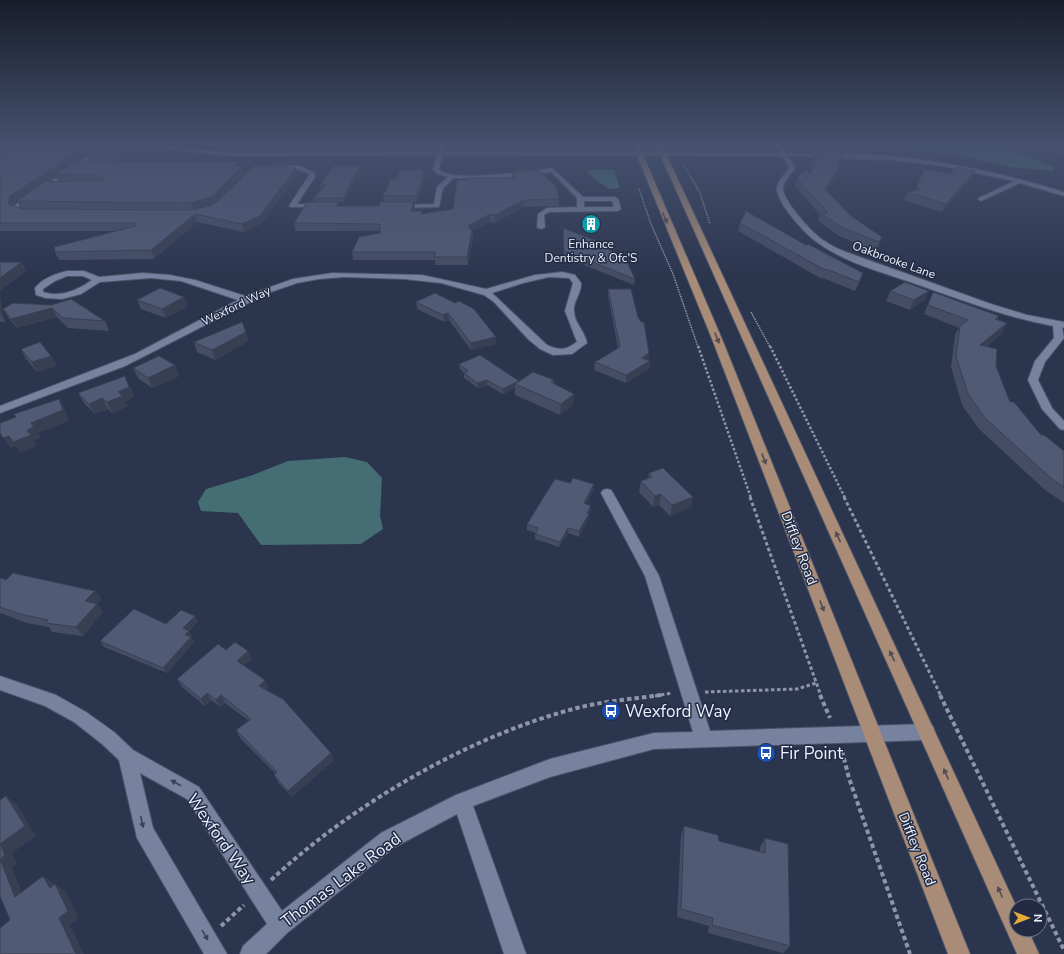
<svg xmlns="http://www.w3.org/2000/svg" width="1064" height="954" viewBox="0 0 1064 954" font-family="'Nunito Sans',sans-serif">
<rect width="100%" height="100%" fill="#2c354e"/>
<!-- water -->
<g fill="#446e73">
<polygon points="886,143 985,143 1002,146 1052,166 1055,171 1009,167 954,154 907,150"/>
<polygon points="609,169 614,170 620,188 609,189 587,173 589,170"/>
<polygon points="345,457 367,462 382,478 380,516 383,529 361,544 261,545 238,513 201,511 198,502 206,489 250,476 288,461"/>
</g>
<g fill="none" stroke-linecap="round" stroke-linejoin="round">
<!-- minor casing -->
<g stroke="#4c5368" stroke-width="2">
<g id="minor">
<polygon points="117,143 125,143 98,154 18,208 22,211 28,212 28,214 18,214 11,208 94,152"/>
<path d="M138 143 232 153 438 151 440 143H446L444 151 780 153 774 143H780L786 153C813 154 841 153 868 154 935 159 1000 172 1064 192V196L1020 183 981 201 978 199 979 198 1014 181 942 166 892 160 788 156 795 167C792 174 783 181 783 189 784 202 812 233 823 240 830 245 838 249 846 252L991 304 1027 315 1064 322V328L1062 327 1064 338 1045 362 1038 380 1052 408 1064 421V430L1060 429 1042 409 1028 380 1035 361 1054 338 1053 326C1005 317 959 299 913 283 881 272 846 263 818 243 805 234 780 206 777 191 775 181 786 175 789 167L782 156 443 155 439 169C450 184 533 170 552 168L583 197H615L618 199 621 209 618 211 549 212 544 215 545 227 541 229 537 227 538 214 547 208 577 207V198L551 172 494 179 454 178 443 188 439 207 399 208 396 206 397 205 434 204 437 187 448 177 437 174 433 169 437 155 232 156 175 150ZM584 201H612L614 207H584Z"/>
<polygon points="274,165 300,166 315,173 315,177 297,204 320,204 323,206 322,207 290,207 289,206 310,174 300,170 272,168 271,167"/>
<path d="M67 271H84L99 277 143 273 170 275 195 280 245 296 293 279 332 273 422 275 486 289 535 275 562 272 575 275 581 283C582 293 573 301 574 311 574 323 585 331 587 343L572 354 553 355 540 349 528 339 494 302 484 295 441 283 404 279 344 277 319 279 297 283 268 293 125 366 0 413V406L135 354 238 300 181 281 151 278 100 282 81 294 62 299 46 298 36 295 35 288C43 278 55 274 67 271ZM67 276H83L92 280C78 290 60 298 43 292V289L55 281ZM549 277 569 278 573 283 565 311 577 342C565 350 560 351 547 345L492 293 523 283Z"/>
<polygon points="607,489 611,490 613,493 659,576 710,731 927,724 933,726 935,732 933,738 927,740 654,749 550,777 473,806 526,954 504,954 457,814 395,847 287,933 266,954 240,954 243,946 267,924 187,799 140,773 153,828 227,954 204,954 137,838 119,760 102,744 74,722 45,706 0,690 0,676 56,695 86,712 114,732 133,750 199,787 282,911 381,833 456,795 550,759 654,733 693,732 645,576 601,493 603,490"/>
</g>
</g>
<!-- major casing -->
<g stroke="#4c5368" stroke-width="2">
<g id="major">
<polygon points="632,143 638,143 722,339 970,954 948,954 712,339"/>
<polygon points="655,143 661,143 1016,906 1016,930 1028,930 1039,954 1017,954"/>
</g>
</g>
<!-- path-far3 -->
<g stroke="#8e95a8" stroke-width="1.5" stroke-dasharray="1.5 1" stroke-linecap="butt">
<polyline points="684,165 700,193 710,224"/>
<polyline points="639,189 651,224 673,274 698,347"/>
<polyline points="751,312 770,347"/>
</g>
<!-- path-far2 -->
<g stroke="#8e95a8" stroke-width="2.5" stroke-dasharray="2.5 2" stroke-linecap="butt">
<polyline points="698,346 751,498"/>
<polyline points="770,346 845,498"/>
</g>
<!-- path-far1 -->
<g stroke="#8e95a8" stroke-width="3" stroke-dasharray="3.5 2.5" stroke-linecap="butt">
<polyline points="750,497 821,696"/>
<polyline points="844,497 941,696"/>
<polyline points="705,692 797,689 816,683"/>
<polyline points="655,696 672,693"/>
</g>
<!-- path -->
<g stroke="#8e95a8" stroke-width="4" stroke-dasharray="4.5 3" stroke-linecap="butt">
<polyline points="820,695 830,718"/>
<polyline points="940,695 1064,950"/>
<polyline points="842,751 849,778 910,954"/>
<path d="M271 880C353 804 469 736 577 708 604 701 633 699 661 695"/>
<polyline points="221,926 244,905"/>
</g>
<!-- minor -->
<use href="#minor" fill="#77829f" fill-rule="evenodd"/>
<!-- major -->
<use href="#major" fill="#a88c77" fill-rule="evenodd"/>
</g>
<!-- wall -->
<g fill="#454d65" fill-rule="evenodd">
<path d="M0 143 59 146H84L87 152 83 155 84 157 77 161H90L87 154 119 152 123 160 120 161 238 162 239 166H242L244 173 217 202 290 168 297 175 262 223 244 232 197 222 154 259 59 260 55 252 118 231H0ZM55 176 58 181 46 182ZM17 201 20 208 13 206V204Z"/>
<polygon points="798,143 834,143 832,152 836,175 827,191 851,216 882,237 879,246 876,251 839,236 818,221 820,215 795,186 797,178 810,174 813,170 812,163 813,159 812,158 814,152 812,152 812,146 800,146"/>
<polygon points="1019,143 1064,143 1064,155"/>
<polygon points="423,169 426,178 417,202 414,202 415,211 422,214 453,209 466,180 512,178 512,173 559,199 559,206 524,207 495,223 490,222 472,231 473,238 468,265 435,265 435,260 353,260 352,252 380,233 380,231 295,231 294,223 314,202 313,198 321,189 320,185 361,170 344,202 339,202 339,206 379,206 384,202 383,196 396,179"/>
<polygon points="924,169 951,174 975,171 971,179 942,212 904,200 907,192 915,191"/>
<polygon points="740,223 806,245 863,273 860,282 855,291 823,278 822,279 738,231"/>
<polygon points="563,228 612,247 612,251 635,279 634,285 564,257"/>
<polygon points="608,289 638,317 649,353 648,361 650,361 649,369 626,383 594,370 595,362 618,348 608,296"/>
<polygon points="890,291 925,300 910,310 886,301"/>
<polygon points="933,292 999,316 997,320 1007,323 1002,333 986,347 996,366 1010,402 1041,435 1064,451 1064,503 1045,490 979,429 962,405 951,367 955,335 959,328 924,314"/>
<polygon points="435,293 496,344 471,350 449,320 444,322 417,309 416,302"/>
<polygon points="0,298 5,322 0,322"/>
<polygon points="137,300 188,306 166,318 141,309"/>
<polygon points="51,305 105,321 109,331 68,328 57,317 17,328 9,319 3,309"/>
<polygon points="249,341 215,360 197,352 194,342"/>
<polygon points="21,349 51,356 57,366 37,372 26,359"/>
<polygon points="459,364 519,381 554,380 554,384 574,394 573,404 560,415 515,395 515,388 503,394 487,385 478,388 464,378 464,373 460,369"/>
<polygon points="175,365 179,376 152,388 138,378 133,368"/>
<polygon points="130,386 134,397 125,401 128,406 112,413 108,409 95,414 84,403 78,393"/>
<polygon points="649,473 693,497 691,507 670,516 659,505 653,507 639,492 641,481 648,478"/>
<polygon points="570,483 594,489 586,504 591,506 591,511 589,514 588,519 579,537 568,533 559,547 535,539 535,534 536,533 527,530 527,524"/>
<polygon points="0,578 95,591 101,599 97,604 103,612 83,636 52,632 49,627 27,623 0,613"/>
<polygon points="198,621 189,631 192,636 191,637 194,642 167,673 104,647 100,641 166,624"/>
<polygon points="226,650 252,659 244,665 269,687 266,690 331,753 334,760 292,797 278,782 274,775 276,774 240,738 236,730 249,721 225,703 221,707 211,700 205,706 182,687 177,679"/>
<polygon points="684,826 719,841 760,852 760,847 765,838 790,946 783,953 708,933 709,926 677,917 681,835"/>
</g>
<!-- shaded-wall -->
<g fill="#383f52">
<polygon points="84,146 87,152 83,155 84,157 57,175 55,175 55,176 18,201 17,201 13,204 12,212 8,204 10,196"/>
<polygon points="119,150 123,160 120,162 117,154 115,152"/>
<polygon points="238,162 240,168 242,166 244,173 215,204 194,210 191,203"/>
<polygon points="360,166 361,170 344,202 343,198"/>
<polygon points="839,167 836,175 823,197 825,189"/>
<polygon points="296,168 297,175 262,223 244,232 242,224"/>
<polygon points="975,171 971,179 942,212 946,204"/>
<polygon points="425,172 426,178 417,202 417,196"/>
<polygon points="524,200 524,207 495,223 495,215"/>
<polygon points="414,202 415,210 412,218 411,211"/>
<polygon points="195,214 197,222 154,259 151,250"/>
<polygon points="490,214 490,222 472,231 473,238 468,265 467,257 468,226"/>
<polygon points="882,237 879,246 876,251 879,242"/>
<polygon points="612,247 612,254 607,249"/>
<polygon points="22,262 26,271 0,291 0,278"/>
<polygon points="863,273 860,282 855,291"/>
<polygon points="929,291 925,300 910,310 914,300"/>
<polygon points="184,297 188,306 166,318 162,309"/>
<polygon points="0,298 5,322 0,313"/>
<polygon points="52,308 57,317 17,328 11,319"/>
<polygon points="448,313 449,320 444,322 443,315"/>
<polygon points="1007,323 1002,333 975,355 980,345"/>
<polygon points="246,332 249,341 215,360 212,350"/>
<polygon points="496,337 496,344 471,350 471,343"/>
<polygon points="649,353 648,361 642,358"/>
<polygon points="51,356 57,366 37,372 32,362"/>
<polygon points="650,361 649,369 626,383 626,375"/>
<polygon points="175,365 179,376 152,388 148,378"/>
<polygon points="125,376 134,397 125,401 128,406 112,413 107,402 118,392"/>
<polygon points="487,380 487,385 478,388 477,383"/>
<polygon points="519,381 515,384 515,388 503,394 503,389"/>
<polygon points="574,394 573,404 560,415 561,404"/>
<polygon points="102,398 108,409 95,414 89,404"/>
<polygon points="59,399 65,409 69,421 38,433 41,438 34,440 37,446 20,453 13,442 27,430 31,423"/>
<polygon points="9,436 16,446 10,448 3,438"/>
<polygon points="594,484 594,489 583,509 584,503"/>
<polygon points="661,494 659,505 653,507 655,496"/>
<polygon points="693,497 691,507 670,516 672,505"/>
<polygon points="591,506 591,511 589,514 588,519 579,537 579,531 587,513"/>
<polygon points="568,528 568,533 559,547 560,542"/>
<polygon points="95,591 101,599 91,610 85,601"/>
<polygon points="97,604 103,612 83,636 76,627"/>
<polygon points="195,616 198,621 186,633 183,628"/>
<polygon points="189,631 192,636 191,637 194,642 167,673 163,668 185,635"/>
<polygon points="248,651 252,659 241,668 237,661"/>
<polygon points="265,680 269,687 263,693 259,686"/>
<polygon points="207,693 211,700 205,706 201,699"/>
<polygon points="221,695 225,703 221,707 216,700"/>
<polygon points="331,753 334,760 292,797 288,791"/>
<polygon points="6,796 17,805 36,836 12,853 17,864 12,867 27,905 15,897 0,859 0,844"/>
<polygon points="43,876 66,892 79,918 70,925 84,954 76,954 59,918 50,888"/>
</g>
<!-- building -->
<g fill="#505a75" stroke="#383f52">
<polygon points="0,143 56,143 59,146 84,146 77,150 81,150 10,196 8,204 23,209 192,210 209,206 218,201 254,166 289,166 288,168 296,168 260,216 242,224 195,214 151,250 55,252 54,247 136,226 135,223 0,223"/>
<polygon points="812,143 834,143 833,148 813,148"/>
<polygon points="1035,143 1064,143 1064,150"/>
<polygon points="93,150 119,150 115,152 120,152 117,154 87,154"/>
<polygon points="814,151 839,152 841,155 839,167 825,189 851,216 882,237 879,242 841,227 821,213 828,213 797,178 806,170 810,174 815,167 814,155 819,154"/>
<polygon points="76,161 238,162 234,166 242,166 213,196 191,203 17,201 45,182 103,180 99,175 55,175"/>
<polygon points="333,166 360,166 343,198 313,198 326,185 320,185"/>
<polygon points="957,167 975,171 946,204 907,192 921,190 917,187 924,169 951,174"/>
<polygon points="423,169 422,172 425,172 417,196 383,196 391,179 396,179 399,171"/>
<polygon points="539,170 557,188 559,199 524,200 495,215 490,214 468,226 472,231 467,257 434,257 436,252 352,252 359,237 380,233 380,224 294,223 307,202 339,202 336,206 379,206 380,202 414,202 411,211 422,211 421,214 453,209 457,180 466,180 466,178 517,178 512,173"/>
<polygon points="746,211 806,245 808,244 863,273 859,282 826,269 825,270 740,223"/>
<polygon points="563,228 612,247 607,249 625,257 635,279 564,251"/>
<polygon points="0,262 22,262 0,278"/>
<polygon points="905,282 929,291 914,300 890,291"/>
<polygon points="160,288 184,297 162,309 137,300"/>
<polygon points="608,289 631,289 638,317 641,322 644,322 649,353 642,358 650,361 626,375 595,362 620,347"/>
<polygon points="933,292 999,316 995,319 1007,323 980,345 997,349 996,366 1010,402 1014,402 1041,435 1044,435 1064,451 1064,487 1052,479 985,418 968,394 956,357 960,326 968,320 928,305"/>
<polygon points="435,293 455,303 459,301 474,309 496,337 471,343 448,313 443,315 416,302"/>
<polygon points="71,299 105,321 63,318 52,308 11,319 3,309 13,303 51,305"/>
<polygon points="242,322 246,332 212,350 194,342"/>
<polygon points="40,342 51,356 32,362 21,349"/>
<polygon points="480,355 519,381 503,389 487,380 477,383 464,373 468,371 459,364"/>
<polygon points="159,356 175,365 148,378 133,368"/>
<polygon points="533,372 554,380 551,382 574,394 561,404 515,384"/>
<polygon points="125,376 129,387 118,392 123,396 107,402 102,398 89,404 78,393"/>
<polygon points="59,399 63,410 31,423 34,427 27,430 31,435 13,442 9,436 3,438 0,433 0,423 16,417 14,414"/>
<polygon points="663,468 693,497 672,505 661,494 655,496 641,481 652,477 649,473"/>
<polygon points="573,478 594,484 584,503 591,506 587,513 589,514 579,531 568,528 560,542 535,534 538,528 527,524 555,479 570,483"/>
<polygon points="13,573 95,591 85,601 97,604 76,627 45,623 48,620 20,614 0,607 0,578 6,580"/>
<polygon points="134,609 166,624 181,610 195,616 183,628 189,631 185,635 191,637 163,668 100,641"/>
<polygon points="235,642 248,651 237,661 265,680 259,686 283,699 331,753 288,791 274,775 277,772 236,730 251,719 221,695 216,700 207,693 201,699 177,679 218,644 226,650"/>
<polygon points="6,796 25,826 0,844 5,855 0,859 15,897 43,876 50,888 55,884 68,911 59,918 76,954 0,954 0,928 10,920 0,896 0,800"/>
<polygon points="684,826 718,835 719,841 765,853 765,838 788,844 790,946 712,925 713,918 681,909"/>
</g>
<!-- one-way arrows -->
<defs><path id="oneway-solid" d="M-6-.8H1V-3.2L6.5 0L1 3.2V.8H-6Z"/></defs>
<g fill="#514d55">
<use href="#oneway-solid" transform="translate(665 218) rotate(67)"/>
<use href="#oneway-solid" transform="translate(717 338) rotate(68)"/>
<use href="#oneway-solid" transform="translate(764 459) rotate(69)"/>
<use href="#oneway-solid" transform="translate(838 537) rotate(-115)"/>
<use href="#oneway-solid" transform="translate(822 606) rotate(69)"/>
<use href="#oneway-solid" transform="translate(892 656) rotate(-115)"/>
<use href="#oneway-solid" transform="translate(946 774) rotate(-114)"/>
<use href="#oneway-solid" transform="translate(1000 892) rotate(-114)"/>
</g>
<g fill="#37415a">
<use href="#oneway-solid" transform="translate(176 783) rotate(-151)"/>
<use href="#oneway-solid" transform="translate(142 822) rotate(77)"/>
<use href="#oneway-solid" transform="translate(205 935) rotate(60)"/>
</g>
<!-- sky -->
<linearGradient id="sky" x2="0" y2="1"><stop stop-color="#181d2b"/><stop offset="0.52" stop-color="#45516e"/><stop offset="1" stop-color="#45516e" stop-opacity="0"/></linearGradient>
<rect width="1064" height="277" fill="url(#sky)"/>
<!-- icons -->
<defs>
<g id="building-disc" transform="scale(1)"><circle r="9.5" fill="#0f9aa8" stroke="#222b43"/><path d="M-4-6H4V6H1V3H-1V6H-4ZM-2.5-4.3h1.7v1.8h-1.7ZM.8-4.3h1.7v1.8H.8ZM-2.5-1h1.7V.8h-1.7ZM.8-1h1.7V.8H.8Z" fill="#fff"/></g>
<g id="bus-disc" transform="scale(1)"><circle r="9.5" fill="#1a4fb4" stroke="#222b43"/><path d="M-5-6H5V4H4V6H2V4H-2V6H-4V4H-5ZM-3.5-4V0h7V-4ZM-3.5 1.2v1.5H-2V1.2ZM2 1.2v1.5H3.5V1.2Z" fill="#fff"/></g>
</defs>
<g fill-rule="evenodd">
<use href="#building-disc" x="591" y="224"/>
<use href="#bus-disc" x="611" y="711"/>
<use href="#bus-disc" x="766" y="753"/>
</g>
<g text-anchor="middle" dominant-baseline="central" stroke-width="3" stroke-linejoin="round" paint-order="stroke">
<!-- far-poi labels -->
<g font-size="12" fill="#eaf0fd" stroke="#222b43">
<text x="591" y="244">Enhance<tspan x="591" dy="14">Dentistry &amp; Ofc'S</tspan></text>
</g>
<!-- far-street labels -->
<g font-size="12" fill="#eaf0fd" stroke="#222b43">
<text transform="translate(894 260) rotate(20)">Oakbrooke Lane</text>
<text transform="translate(236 306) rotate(-26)">Wexford Way</text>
</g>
<!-- street labels -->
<g font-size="14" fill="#eaf0fd" stroke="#222b43">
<text transform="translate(799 548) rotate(69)">Diffley Road</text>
<text transform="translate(917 849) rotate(68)">Diffley Road</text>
</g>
<!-- near-poi labels -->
<g font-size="17" fill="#eaf0fd" stroke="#222b43" text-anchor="start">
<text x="625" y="711">Wexford Way</text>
<text x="780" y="753">Fir Point</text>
</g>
<!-- near-street labels -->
<g font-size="17" fill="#eaf0fd" stroke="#222b43">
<text transform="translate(221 839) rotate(55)">Wexford Way</text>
<text transform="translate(341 880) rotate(-37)">Thomas Lake Road</text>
</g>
</g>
<!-- north arrow -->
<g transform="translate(1028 918) rotate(90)"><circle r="19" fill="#222b43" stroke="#727a8d"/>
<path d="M0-3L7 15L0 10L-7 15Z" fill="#e7ac36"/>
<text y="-6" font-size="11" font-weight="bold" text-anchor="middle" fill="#eaf0fd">N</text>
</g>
</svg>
